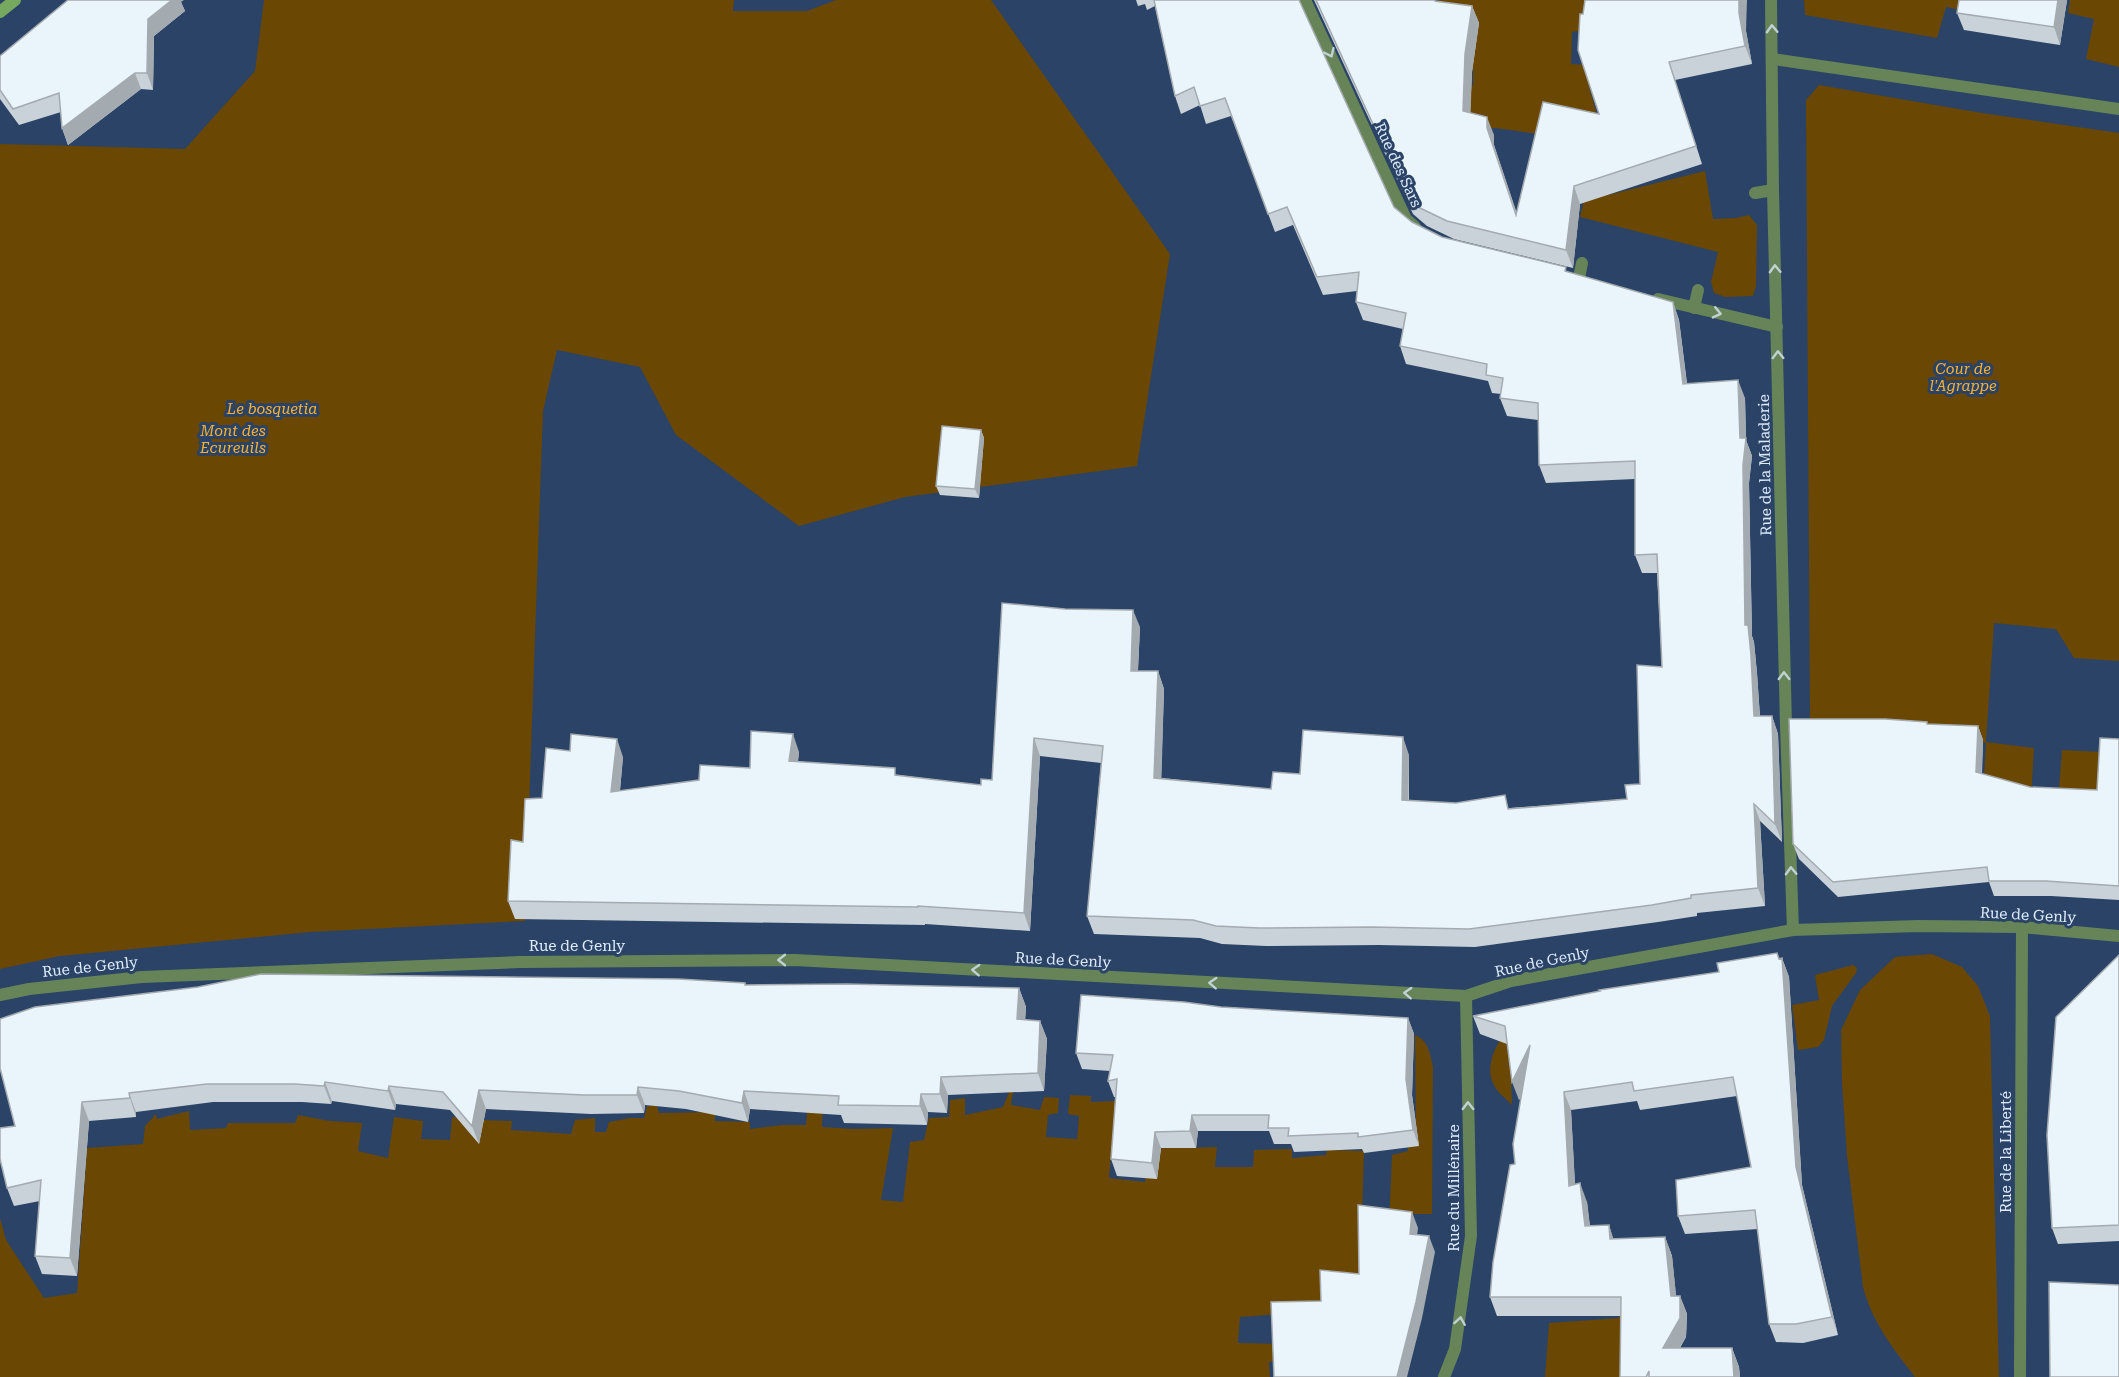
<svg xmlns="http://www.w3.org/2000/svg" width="2119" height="1377" viewBox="0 0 2119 1377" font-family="'Roboto Serif',serif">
<rect width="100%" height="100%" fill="#2a4366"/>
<!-- green -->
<g fill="#6a4703">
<polygon points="264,0 734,0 733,11 807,11 836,0 991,0 1170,254 1137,466 905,497 799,526 676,435 640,367 557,350 543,411 525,921 310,932 60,956 0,969 0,144 185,149 255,71"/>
<polygon points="1437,0 1641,0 1591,29 1572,32 1571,64 1589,65 1589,87 1602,132 1552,136 1496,128 1462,128 1462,85 1473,86 1473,52 1446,23"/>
<polygon points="1804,0 1967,0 1966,11 1946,7 1937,38 1805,15"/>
<polygon points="2070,0 2119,0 2119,67 2086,59 2094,19 2068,13"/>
<polygon points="1819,85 1982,113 2119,133 2119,661 2074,658 2056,629 1994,623 1986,742 2034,748 2031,799 1984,777 1986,743 1810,722 1806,100"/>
<polygon points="1705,171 1713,219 1736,218 1749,215 1757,225 1756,286 1753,296 1725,297 1714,293 1711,282 1718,252 1580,217 1585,196 1608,195"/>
<polygon points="2062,750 2102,752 2095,842 2055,840"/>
<path d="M1932 954 1962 967 1978 986 1990 1016 1999 1377H1915C1893 1349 1872 1322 1863 1287L1847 1156 1842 1083 1841 1030 1860 990 1895 957Z"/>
<polygon points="1853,965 1857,968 1856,973 1832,1006 1824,1040 1818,1047 1798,1050 1792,1005 1819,1000 1815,975"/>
<path d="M1509 1028 1512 1105C1507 1099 1499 1094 1495 1087 1483 1068 1496 1043 1509 1028Z"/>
<path d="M1415 1035C1429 1041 1430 1054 1433 1067L1432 1214H1413V1224H1389L1392 1155 1408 1151 1407 1139H1416Z"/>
<polygon points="1015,1078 1011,1105 1040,1110 1044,1097 1059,1098 1058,1113 1048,1115 1046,1137 1077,1139 1079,1116 1068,1114 1070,1095 1091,1096 1091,1102 1116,1101 1109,1178 1145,1182 1147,1142 1183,1148 1217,1147 1215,1167 1253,1167 1254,1150 1292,1149 1292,1158 1326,1155 1327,1150 1364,1151 1360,1289 1321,1318 1283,1314 1240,1317 1238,1343 1285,1344 1284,1358 1269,1362 1270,1377 0,1377 0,1218 6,1240 44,1298 77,1293 87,1148 143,1144 145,1126 156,1114 157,1119 189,1111 190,1130 226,1128 228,1123 295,1123 298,1115 330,1121 362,1123 358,1151 388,1158 394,1117 423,1121 421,1139 450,1140 452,1117 484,1117 484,1120 512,1121 511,1130 571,1134 575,1120 595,1118 595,1132 606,1132 609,1122 630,1118 644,1118 647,1106 657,1106 659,1113 715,1112 715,1121 750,1122 750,1129 782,1125 806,1125 808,1100 823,1100 822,1127 854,1129 893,1128 881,1200 903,1202 910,1142 924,1140 929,1118 949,1117 950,1100 965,1098 965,1115 1003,1107"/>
<polygon points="1631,1312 1626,1377 1545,1377 1549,1323 1619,1318 1619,1313"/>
</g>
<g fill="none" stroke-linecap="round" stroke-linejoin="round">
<!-- service -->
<g stroke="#668458" stroke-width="12">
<polyline points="1755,193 1773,190"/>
<polyline points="1579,278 1582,263"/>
<polyline points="1694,308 1698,290"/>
</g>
<!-- minor -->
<g stroke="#668458" stroke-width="12">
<polyline points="1305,0 1406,219 1415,227"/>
<polyline points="1771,0 1773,190 1786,726 1793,930"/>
<polyline points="1773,59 2119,109"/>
<polyline points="1658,299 1777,327"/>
<polyline points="0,995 29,989 142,977 520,962 795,960 1466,996 1511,981 1793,930 1918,926 2022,927 2119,936"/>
<polyline points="1444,1377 1455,1349 1471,1236 1466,996"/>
<polyline points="2020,1377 2022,927"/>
</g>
<!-- secondary -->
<polyline stroke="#77a860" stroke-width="12" points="0,12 15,0"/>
</g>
<!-- wall -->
<g fill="#c9d2d8">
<polygon points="1136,0 1299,0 1394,207 1412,222 1442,237 1673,302 1679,320 1687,383 1745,398 1746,440 1752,456 1749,483 1752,636 1754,642 1757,673 1760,716 1772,716 1778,734 1782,842 1760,821 1765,906 1697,913 1697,916 1658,922 1475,947 1379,945 1266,946 1222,944 1200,938 1094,934 1087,916 1101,763 1040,756 1030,931 925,924 925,925 515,919 508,901 523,842 542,798 623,757 620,791 699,780 750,768 799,752 798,761 898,775 981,785 992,780 1140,627 1138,671 1158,671 1164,689 1161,778 1271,789 1300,774 1409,755 1409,801 1510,808 1627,799 1640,784 1662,667 1657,573 1642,573 1635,555 1635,479 1546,483 1539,465 1538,420 1507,416 1500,398 1501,394 1492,393 1488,381 1406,364 1400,346 1403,329 1363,320 1356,302 1357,291 1323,295 1293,225 1275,232 1231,116 1206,124 1200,105 1181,114 1175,96 1155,6 1147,10 1145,4 1138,6"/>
<polygon points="1314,0 1435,0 1435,1 1472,6 1479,23 1472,72 1470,113 1494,135 1494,145 1517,214 1599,114 1578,50 1746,31 1752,64 1675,80 1702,164 1580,204 1573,268 1454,239 1427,226 1413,214"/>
<polygon points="1959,0 2067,0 2060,45 1964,30 1957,13"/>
<polygon points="181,2 185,11 154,36 153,90 141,89 68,145 62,128 61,112 19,125 0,99 0,56"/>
<polygon points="981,430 984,438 979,498 940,495 936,486"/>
<polygon points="1928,724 1978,726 1983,740 1982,774 2030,787 2097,790 2119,739 2119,900 2051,896 1994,896 1989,882 1838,897 1799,859 1793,844"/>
<polygon points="2119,955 2119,1241 2058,1244 2052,1228"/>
<polygon points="1782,958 1789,977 1802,1185 1838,1335 1803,1343 1776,1342 1769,1324 1758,1229 1685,1234 1678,1216 1751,1167 1737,1096 1640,1110 1637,1101 1571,1110 1575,1185 1587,1202 1590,1226 1609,1225 1613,1239 1665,1237 1672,1256 1676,1296 1680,1296 1687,1314 1686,1337 1680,1348 1732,1348 1739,1367 1740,1377 1620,1377 1621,1316 1497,1316 1490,1297 1515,1164 1522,1094 1519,1100 1507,1044 1480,1034 1473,1016 1719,972"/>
<polygon points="745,983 746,985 1019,988 1026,1007 1025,1020 1040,1021 1047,1039 1044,1091 948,1095 947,1113 928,1112 927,1125 844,1123 841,1115 750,1109 748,1122 686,1109 645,1105 644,1113 591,1114 486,1109 479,1144 450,1110 396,1104 395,1110 332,1101 331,1104 302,1102 213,1102 136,1112 136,1117 89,1121 77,1276 42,1274 35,1256 40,1201 14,1206 7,1188 15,1126 0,1068"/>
<polygon points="1221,1007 1408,1018 1414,1034 1412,1095 1419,1146 1364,1153 1362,1149 1294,1152 1291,1144 1274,1144 1269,1131 1198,1131 1196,1148 1161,1148 1157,1179 1117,1176 1111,1159 1116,1097 1114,1097 1108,1081 1110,1071 1082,1069 1076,1053"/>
</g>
<!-- shaded-wall -->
<g fill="#a4abb0">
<polygon points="172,0 184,0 181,2 185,11 154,36 153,90 147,73 148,19"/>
<polygon points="1739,0 1747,0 1746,31 1752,64 1745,46 1739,13"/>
<polygon points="2058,0 2067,0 2060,45 2054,27"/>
<polygon points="1472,6 1479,23 1472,72 1470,129 1463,111 1465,54"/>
<polygon points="135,73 141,89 68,145 62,128"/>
<polygon points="1487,117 1494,135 1494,145 1523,232 1487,128"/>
<polygon points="1574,186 1580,204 1573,268 1566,250"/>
<polygon points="1673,302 1679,320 1689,402 1683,384"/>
<polygon points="1738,380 1745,398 1746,440 1752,456 1749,483 1752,636 1754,642 1757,673 1761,734 1754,716 1745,625"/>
<polygon points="981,430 984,438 979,498 975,489"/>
<polygon points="1133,610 1140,627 1137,688 1131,671"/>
<polygon points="1158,671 1164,689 1161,795 1154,778"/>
<polygon points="1772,716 1778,734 1782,842 1775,824"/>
<polygon points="1978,726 1983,740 1981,787 1976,772"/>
<polygon points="793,734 799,752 796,779 789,761"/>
<polygon points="1403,737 1409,755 1408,818 1402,800"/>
<polygon points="1034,738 1040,756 1030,931 1024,913"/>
<polygon points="617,739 623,757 618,810 611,792"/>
<polygon points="1754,804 1760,821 1765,906 1758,888"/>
<polygon points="1777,953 1783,969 1782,958 1789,977 1802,1185 1838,1335 1832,1317 1796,1167"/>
<polygon points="1019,988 1026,1007 1024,1038 1017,1019"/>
<polygon points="1408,1018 1414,1034 1412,1095 1419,1146 1413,1130 1406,1079"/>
<polygon points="1040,1021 1047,1039 1044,1091 1038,1073"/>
<polygon points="1530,1045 1537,1064 1519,1100 1512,1082"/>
<polygon points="941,1077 948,1095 947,1113 940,1094"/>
<polygon points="325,1082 332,1101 331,1104 324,1086"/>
<polygon points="389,1086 396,1104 395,1110 388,1091"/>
<polygon points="638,1087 645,1105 644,1113 637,1095"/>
<polygon points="479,1090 486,1109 479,1144 472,1126"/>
<polygon points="744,1091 750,1109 748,1122 742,1103"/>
<polygon points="1564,1092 1571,1110 1576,1205 1569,1186"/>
<polygon points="129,1093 136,1112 136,1117 130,1098"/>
<polygon points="921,1094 928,1112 927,1125 920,1106"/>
<polygon points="82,1102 89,1121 77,1276 70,1258"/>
<polygon points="1192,1115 1198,1131 1196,1148 1190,1131"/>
<polygon points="1155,1132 1161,1148 1157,1179 1152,1163"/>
<polygon points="1580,1183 1587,1202 1592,1245 1585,1226"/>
<polygon points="1412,1212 1418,1228 1415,1251 1410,1234"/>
<polygon points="1609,1225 1615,1244 1610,1239"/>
<polygon points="1429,1236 1435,1252 1422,1318 1407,1377 1397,1377"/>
<polygon points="1665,1237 1672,1256 1678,1314 1671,1296"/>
<polygon points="1680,1296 1687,1314 1686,1337 1669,1366 1663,1348"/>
<polygon points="1732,1348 1739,1367 1740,1377 1734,1377"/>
</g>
<!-- building -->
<g fill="#eaf4fb" stroke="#a4abb0" stroke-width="1.5">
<polygon points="68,0 172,0 148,19 147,73 135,73 62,128 59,93 13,109 0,90 0,56"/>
<polygon points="1154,0 1299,0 1394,207 1412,222 1442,237 1566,267 1565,271 1673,302 1683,384 1738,380 1740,438 1746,438 1743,465 1745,625 1748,625 1751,655 1754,716 1772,716 1775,824 1754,804 1758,888 1691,895 1691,898 1652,905 1469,929 1372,927 1259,928 1216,926 1193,920 1087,916 1103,746 1034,738 1024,913 918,906 918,907 508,901 511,840 523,842 525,799 542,798 546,748 570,751 571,734 617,739 611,792 699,780 700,765 750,768 751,731 793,734 789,761 895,768 895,775 981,785 981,779 992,780 1002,603 1065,609 1133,610 1131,671 1158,671 1154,778 1271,789 1273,772 1300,774 1303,730 1403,737 1402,800 1456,803 1505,795 1508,809 1627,799 1625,785 1640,784 1637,665 1662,667 1657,554 1635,555 1635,461 1539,465 1538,403 1500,398 1503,378 1486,375 1487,364 1400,346 1406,313 1356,302 1359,272 1317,277 1287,207 1268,214 1225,98 1200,106 1194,87 1175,96"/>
<polygon points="1316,0 1435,0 1435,1 1472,6 1465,54 1463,111 1487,117 1487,128 1516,215 1543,102 1599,114 1578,50 1580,14 1583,14 1585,0 1739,0 1739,13 1745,46 1669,62 1696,146 1574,186 1566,250 1447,221 1420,208 1406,196"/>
<polygon points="1959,0 2058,0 2054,27 1957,13"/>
<polygon points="942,426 981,430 975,489 936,486"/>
<polygon points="1789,719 1885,719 1927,722 1927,724 1978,726 1976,772 2030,787 2097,790 2100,738 2119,739 2119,886 2046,881 1989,881 1987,867 1833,882 1793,844"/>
<polygon points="1777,953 1779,959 1782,958 1796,1167 1832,1317 1796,1324 1769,1324 1755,1210 1678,1216 1676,1180 1751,1167 1733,1077 1634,1091 1632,1082 1564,1092 1569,1186 1580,1183 1585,1226 1609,1225 1610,1239 1665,1237 1671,1296 1680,1296 1680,1318 1663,1348 1732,1348 1734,1377 1649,1377 1649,1371 1646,1377 1620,1377 1621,1297 1490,1297 1493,1262 1510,1165 1515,1164 1513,1144 1530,1045 1512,1082 1505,1026 1473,1016 1600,991 1599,990 1719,972 1717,963"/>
<polygon points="2119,955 2119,1225 2052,1228 2047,1135 2056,1017"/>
<polygon points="261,974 679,979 745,983 745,985 847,984 1019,988 1017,1019 1040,1021 1038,1073 941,1077 940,1094 921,1094 920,1106 838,1105 839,1096 744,1091 742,1103 679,1091 638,1087 637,1095 584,1095 479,1090 472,1126 443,1092 389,1086 388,1091 325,1082 324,1086 295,1084 207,1084 129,1093 130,1098 82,1102 70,1258 35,1256 41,1180 7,1188 0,1159 0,1128 15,1126 0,1068 0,1019 35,1007 198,987"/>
<polygon points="1081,995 1184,1002 1221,1007 1408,1018 1406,1079 1413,1130 1358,1137 1358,1133 1288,1136 1289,1128 1268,1128 1269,1115 1192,1115 1190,1131 1155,1132 1152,1163 1111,1159 1117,1079 1108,1081 1113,1055 1076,1053"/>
<polygon points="1358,1205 1412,1212 1410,1234 1429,1236 1416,1302 1397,1377 1274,1377 1271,1302 1321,1301 1320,1270 1359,1274"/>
<polygon points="2049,1282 2119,1285 2119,1377 2050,1377"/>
</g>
<!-- one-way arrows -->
<defs><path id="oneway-chevron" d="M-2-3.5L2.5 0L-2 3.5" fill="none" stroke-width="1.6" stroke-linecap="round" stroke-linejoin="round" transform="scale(1.5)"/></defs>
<g stroke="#c0d1d3">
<use href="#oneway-chevron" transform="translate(1772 29) rotate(-92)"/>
<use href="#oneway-chevron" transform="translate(1330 53) rotate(65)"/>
<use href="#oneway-chevron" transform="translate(1775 269) rotate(-92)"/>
<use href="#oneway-chevron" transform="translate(1717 313) rotate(13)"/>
<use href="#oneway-chevron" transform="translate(1778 355) rotate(-91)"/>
<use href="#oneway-chevron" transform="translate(1784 676) rotate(-91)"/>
<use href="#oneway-chevron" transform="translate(1791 871) rotate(-92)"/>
<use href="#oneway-chevron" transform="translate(782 960) rotate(180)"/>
<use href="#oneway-chevron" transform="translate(976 970) rotate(-177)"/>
<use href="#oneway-chevron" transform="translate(1213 983) rotate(-177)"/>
<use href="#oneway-chevron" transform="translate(1408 993) rotate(-177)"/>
<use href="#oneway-chevron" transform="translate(1468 1106) rotate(-91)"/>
<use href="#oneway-chevron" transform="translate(1460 1321) rotate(-81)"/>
</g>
<g text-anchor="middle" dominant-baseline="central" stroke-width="6" stroke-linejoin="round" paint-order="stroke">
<!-- street labels -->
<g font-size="15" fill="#deebfc" stroke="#2a4366">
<text transform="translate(1398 165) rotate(65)">Rue des Sars</text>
<text transform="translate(1765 465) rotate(-91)">Rue de la Maladerie</text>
<text transform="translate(2028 915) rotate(3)">Rue de Genly</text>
<text x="577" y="946">Rue de Genly</text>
<text transform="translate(1063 960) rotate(3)">Rue de Genly</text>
<text transform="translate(1542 962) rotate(-12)">Rue de Genly</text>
<text transform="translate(90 967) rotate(-6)">Rue de Genly</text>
<text transform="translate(2006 1152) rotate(-90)">Rue de la Liberté</text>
<text transform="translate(1454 1188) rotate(-90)">Rue du Millénaire</text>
</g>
<!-- park labels -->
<g font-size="15" font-style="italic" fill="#fbb233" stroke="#2a4366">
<text x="1963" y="369">Cour de<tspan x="1963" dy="17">l'Agrappe</tspan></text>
<text x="272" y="409">Le bosquetia</text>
<text x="233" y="431">Mont des<tspan x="233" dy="17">Ecureuils</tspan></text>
</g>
</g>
</svg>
